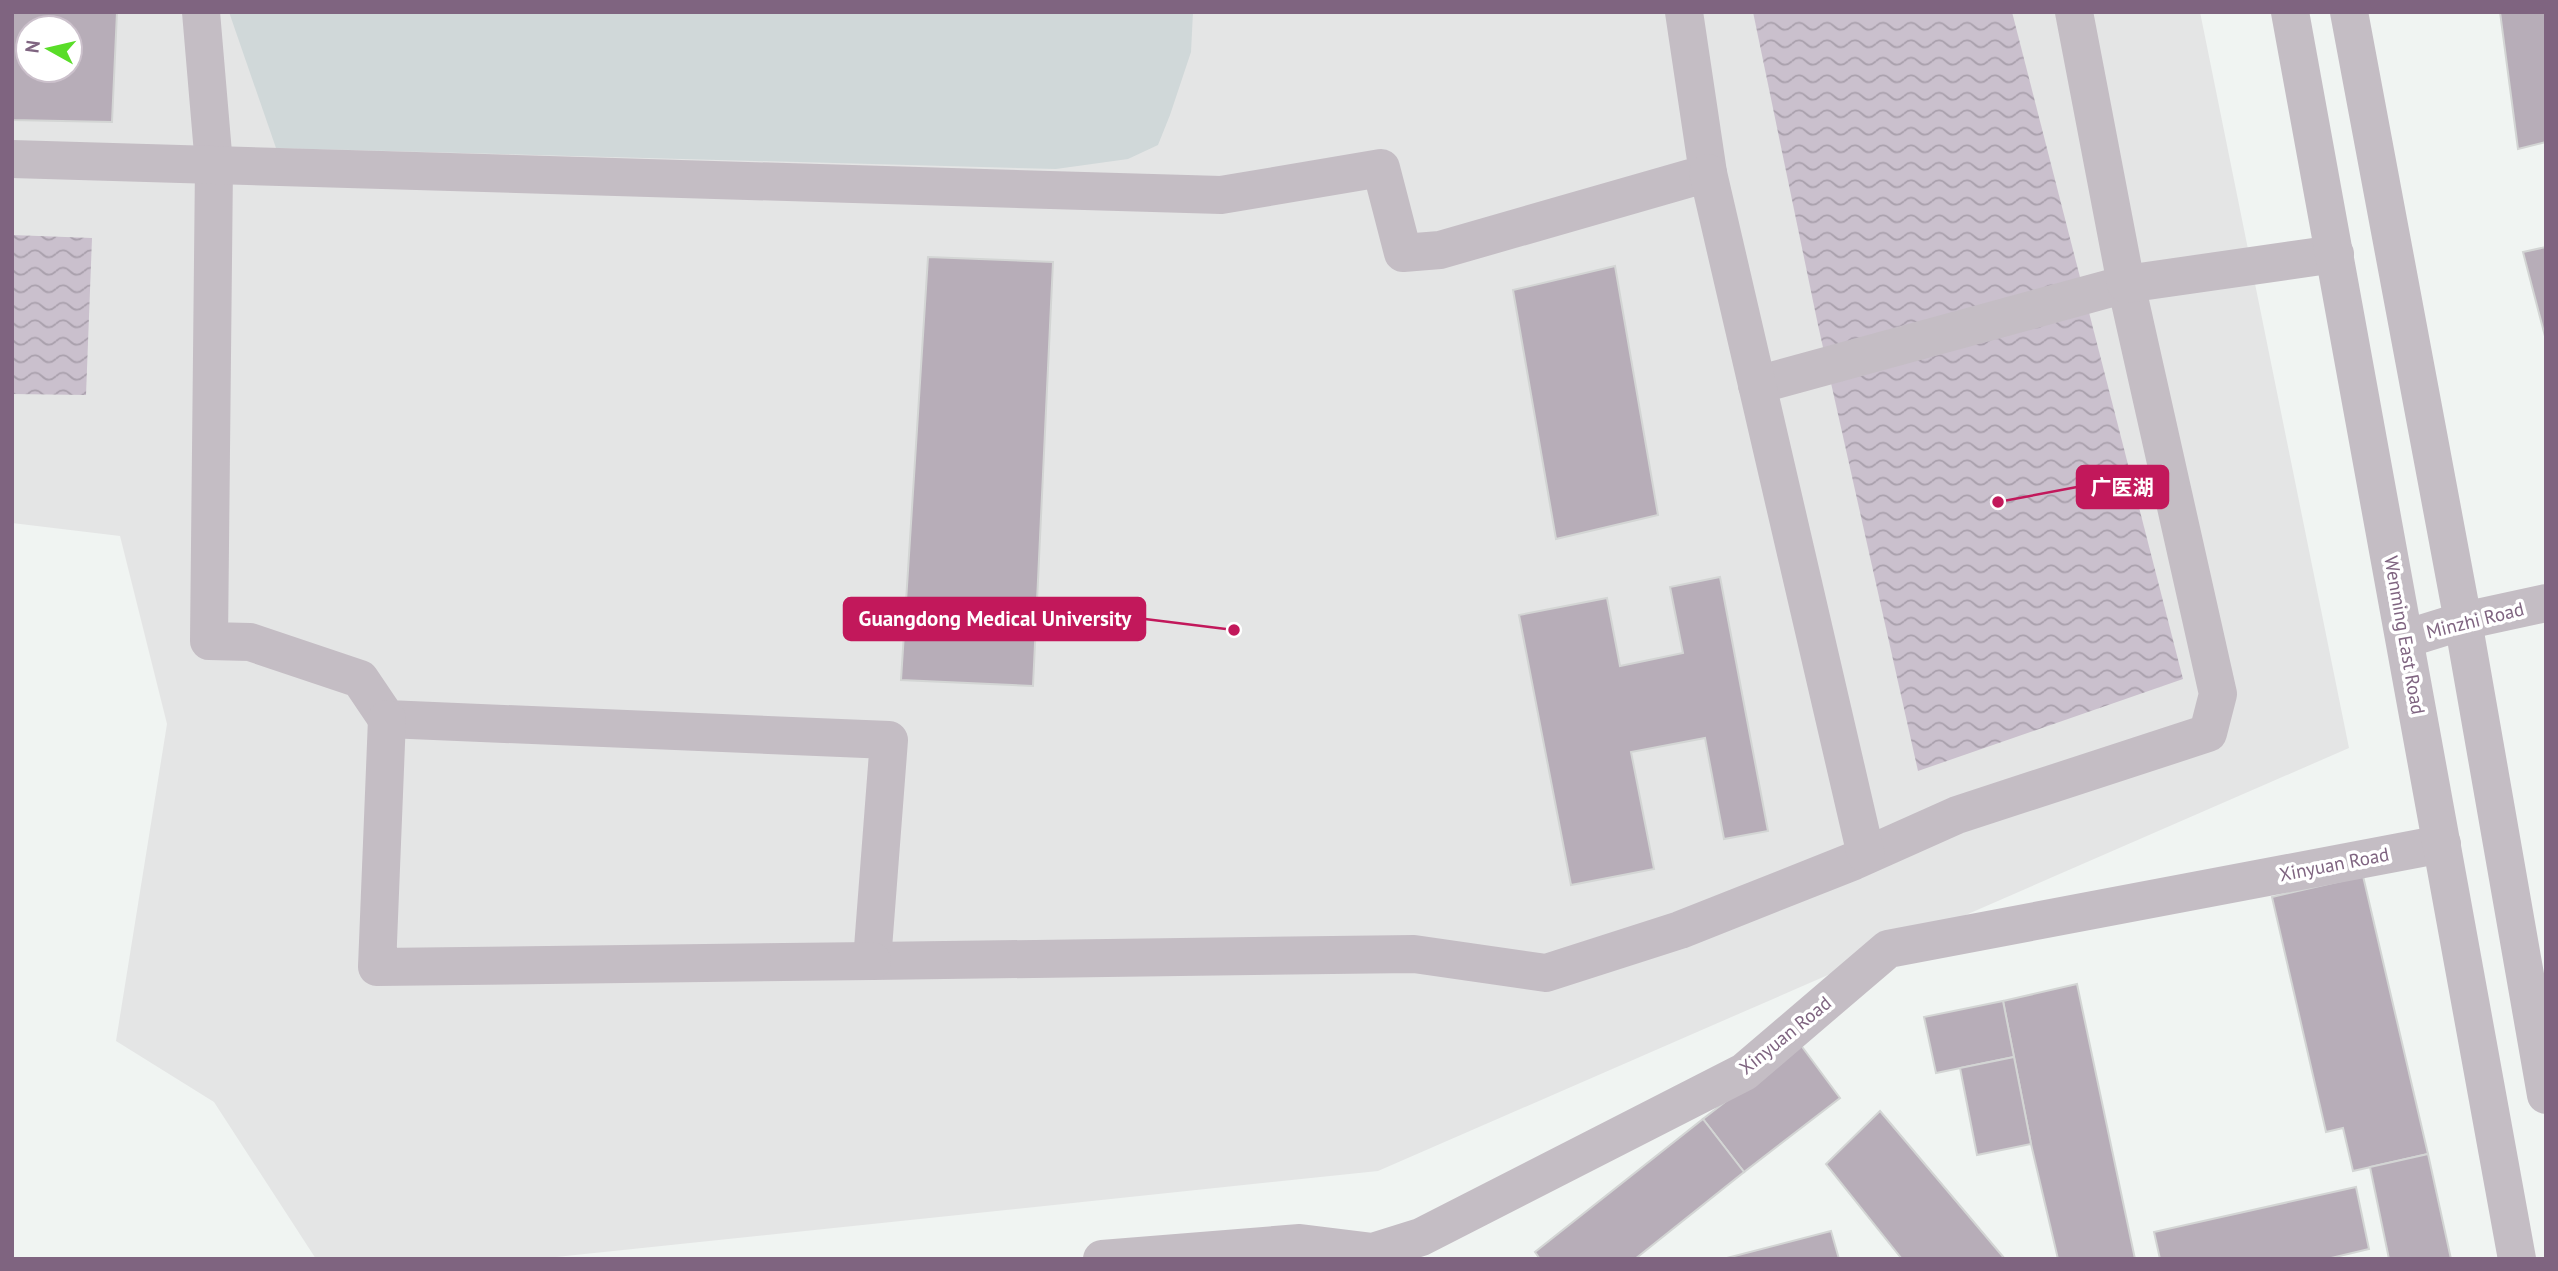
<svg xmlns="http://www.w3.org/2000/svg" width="2558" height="1271" viewBox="0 0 2558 1271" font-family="'PT Sans','Noto Sans SC',sans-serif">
<defs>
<pattern id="water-waves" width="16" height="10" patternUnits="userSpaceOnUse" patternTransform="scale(1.75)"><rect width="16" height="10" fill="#cac0cd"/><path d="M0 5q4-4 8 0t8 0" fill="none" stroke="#a9a0ac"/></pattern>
</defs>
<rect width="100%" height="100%" fill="#f0f4f2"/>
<!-- built -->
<path fill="#e4e5e5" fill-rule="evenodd" d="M12 12H2200L2349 748 1378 1171 537 1259H316L214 1102 116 1041 167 724 120 536 12 523ZM28 28H70V70H28Z"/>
<!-- grass -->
<polygon fill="#d0d8d9" points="229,12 1193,12 1191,52 1170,115 1158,145 1128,159 1056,169 276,148"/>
<!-- water -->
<g fill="url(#water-waves)">
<polygon points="1753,12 2012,12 2183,679 1918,771 1818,325"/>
<polygon points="12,235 92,238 86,395 12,394"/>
</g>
<!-- building -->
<g fill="#b7adb8" stroke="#d3d5d4" stroke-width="2" fill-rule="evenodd">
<path d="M12 12H117L112 122 12 120ZM28 28H70V70H28Z"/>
<polygon points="2500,12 2546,12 2546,142 2518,149"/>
<polygon points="2546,247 2546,340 2523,252"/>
<polygon points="928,257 1053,262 1033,686 901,680"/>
<polygon points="1615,266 1658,515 1556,539 1513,290"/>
<polygon points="1720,577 1768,831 1724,839 1705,738 1631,752 1654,869 1571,885 1519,615 1607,598 1620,666 1683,653 1670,587"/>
<polygon points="2363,876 2428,1154 2353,1171 2343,1128 2326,1132 2272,897"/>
<polygon points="2077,984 2135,1259 2058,1259 2031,1144 2003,1001"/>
<polygon points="2003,1001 2014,1057 1936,1073 1924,1017"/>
<polygon points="1800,1044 1840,1098 1744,1172 1703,1119"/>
<polygon points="2014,1057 2031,1144 1977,1155 1960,1068"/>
<polygon points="1880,1111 2005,1259 1902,1259 1826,1164"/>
<polygon points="1703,1119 1744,1172 1635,1259 1540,1259 1535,1252"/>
<polygon points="2428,1154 2451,1259 2389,1259 2370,1167"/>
<polygon points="2356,1187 2369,1249 2327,1259 2160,1259 2154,1232"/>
<polygon points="1831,1231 1839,1259 1723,1259"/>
</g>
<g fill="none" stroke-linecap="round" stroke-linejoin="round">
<!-- minor -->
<g stroke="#c4bdc4" stroke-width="38">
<polyline points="201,12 214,165 209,641 250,642 360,679 387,719 889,740 872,961 1414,954 1546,973 1680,930 1854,861 1957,815 2208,733 2218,694 2126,284 1757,385"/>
<polyline points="2074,12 2126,284 2335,254"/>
<polyline points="12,159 1221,195 1381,168 1403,253 1440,250 1708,173 1684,12"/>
<polyline points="1708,173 1866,855"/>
<polyline points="2405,639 2463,621 2546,603"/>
<polyline points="387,719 377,967 872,961"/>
<polyline points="1102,1259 1300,1243 1373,1252 1421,1237 1744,1072 1888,949 2442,844"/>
</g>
<!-- tertiary -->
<g stroke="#c4bdc4" stroke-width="38">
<polyline points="2290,12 2517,1259"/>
<polyline points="2349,12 2463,621 2546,1095"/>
</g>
</g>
<g text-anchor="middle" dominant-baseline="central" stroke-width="7" stroke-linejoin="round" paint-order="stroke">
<!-- street labels -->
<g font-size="19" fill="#7f6480" stroke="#fff">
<text transform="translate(2475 620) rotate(-14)">Minzhi Road</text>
<text transform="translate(2405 635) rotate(80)">Wenming East Road</text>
<text transform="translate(2334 864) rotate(-11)">Xinyuan Road</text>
<text transform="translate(1785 1035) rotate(-39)">Xinyuan Road</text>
</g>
</g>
<!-- callouts -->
<path fill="none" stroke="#c2185b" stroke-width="2.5" d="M1998 502L2077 487M1234 630L1145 619"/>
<g fill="#c2185b" stroke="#fff" stroke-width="2.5">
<circle cx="1998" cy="502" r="7"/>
<circle cx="1234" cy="630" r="7"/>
</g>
<g fill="#c2185b" stroke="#c2185b" stroke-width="2.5">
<rect x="2077" y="466" width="91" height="42" rx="7"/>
<rect x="844" y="598" width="301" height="42" rx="7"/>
</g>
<g font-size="21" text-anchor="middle" font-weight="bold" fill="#fff">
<text x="2122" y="495">广医湖</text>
<text x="995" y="626">Guangdong Medical University</text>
</g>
<!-- border -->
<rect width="2558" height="1271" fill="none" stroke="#7f6480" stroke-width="28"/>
<!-- north arrow -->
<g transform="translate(49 49) rotate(278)"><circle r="33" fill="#ffffff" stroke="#ccc1cc" stroke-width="2"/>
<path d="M0-5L12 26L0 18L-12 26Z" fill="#59dd28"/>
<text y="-10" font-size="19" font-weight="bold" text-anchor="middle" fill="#7f6480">N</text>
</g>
</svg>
